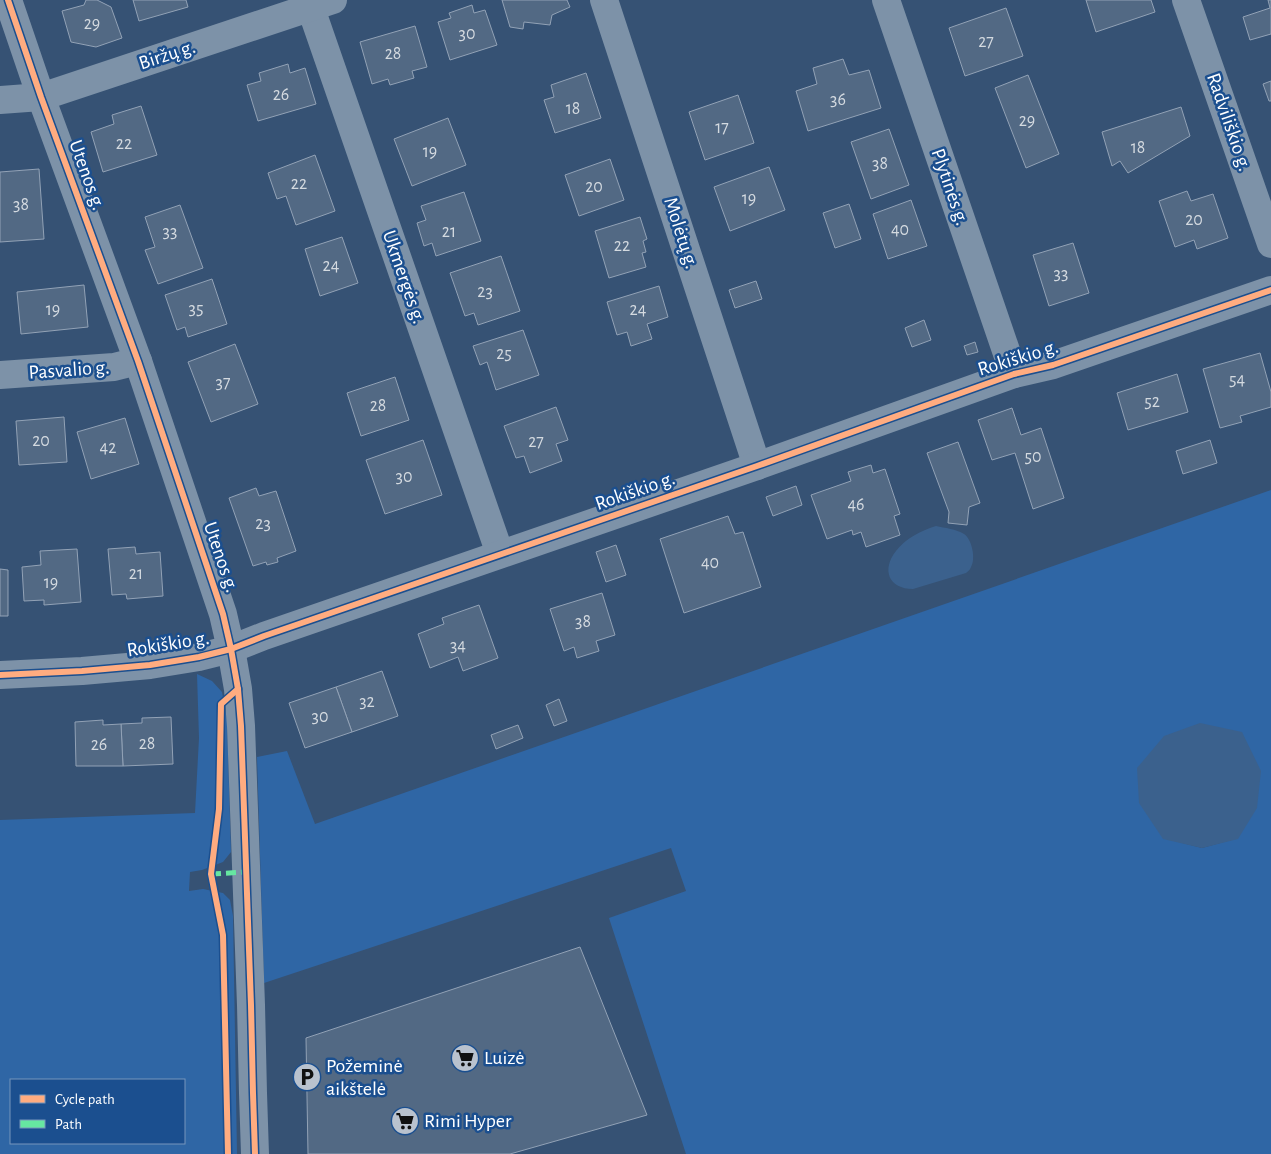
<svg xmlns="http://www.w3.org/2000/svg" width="1271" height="1154" viewBox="0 0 1271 1154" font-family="'Alegreya Sans',sans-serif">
<rect width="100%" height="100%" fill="#365274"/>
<!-- green -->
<g fill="#2f66a5" fill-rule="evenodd">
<path d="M1271 490V1154H686L609 918 686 891 671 848 264 983 257 757 287 751 315 824ZM1163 838H1238L1202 848Z"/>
<path d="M197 674 212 681 222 692 227 720 231 852 223 862 202 870 190 872 189 891 203 889 223 893 230 900 233 916 237 1154H0V820L195 813 199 738ZM11 1080H184V1143H11Z"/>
</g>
<!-- water -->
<g fill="#3b618d">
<path d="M936 526C945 528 956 529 964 534 972 539 976 559 971 567 970 570 968 571 966 573L913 589C889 589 881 570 896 551 905 539 922 530 936 526Z"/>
<polygon points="1200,723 1242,732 1261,771 1257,808 1238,839 1202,848 1163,839 1139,803 1137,768 1164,736"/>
</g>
<!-- building -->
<g fill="#526984" stroke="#92a2b6">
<polygon points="86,0 97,0 111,7 122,38 96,47 71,42 62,11 84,5"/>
<polygon points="133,0 186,0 188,7 139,21"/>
<polygon points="502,0 567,0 570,7 552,15 550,25 524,22 523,29 510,27"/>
<polygon points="1086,0 1151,0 1155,12 1096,32"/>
<polygon points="1268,0 1271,0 1271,34 1250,40 1243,17 1270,8"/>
<polygon points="472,5 474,13 485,10 497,45 450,60 438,22 451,18 449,13"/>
<polygon points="1006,8 1023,56 965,76 949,28"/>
<polygon points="415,26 427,67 412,71 414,78 390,85 388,79 372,84 360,42"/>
<polygon points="843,59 849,75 869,70 881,108 808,131 796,91 817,84 813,68"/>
<polygon points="288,64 290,73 305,68 316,104 258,121 247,85 261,81 259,73"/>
<polygon points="586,73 601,118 555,133 544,100 554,97 551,85"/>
<polygon points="1028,75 1059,154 1026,168 995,88"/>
<polygon points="1271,81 1271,101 1269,101 1263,84"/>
<polygon points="738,95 754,143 705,160 689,112"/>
<polygon points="141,106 157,155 103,172 91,132 114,124 112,115"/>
<polygon points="1181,107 1190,136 1128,173 1120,161 1112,166 1102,132"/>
<polygon points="448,118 466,165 412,186 394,139"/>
<polygon points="889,129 909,185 871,199 851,142"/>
<polygon points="315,155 335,211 296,225 286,196 277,199 268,173"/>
<polygon points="610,159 624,200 579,216 565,175"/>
<polygon points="769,167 785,210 730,231 714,187"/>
<polygon points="39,169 44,239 0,242 0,172"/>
<polygon points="1187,191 1191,201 1213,194 1228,238 1197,249 1194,240 1175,247 1159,201"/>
<polygon points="464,192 481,241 436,256 432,243 424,246 417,223 426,220 421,206"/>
<polygon points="911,200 927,246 888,259 873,214"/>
<polygon points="849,204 861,239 835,248 823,213"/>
<polygon points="180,205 203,268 158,284 145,250 155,247 145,217"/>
<polygon points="640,217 647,239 643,241 646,252 642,253 646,267 609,278 595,231"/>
<polygon points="342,237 358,283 320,296 305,249"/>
<polygon points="1073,243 1089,293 1049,306 1033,255"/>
<polygon points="501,256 520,311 478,325 474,313 465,316 450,273"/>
<polygon points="212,279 227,324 188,337 185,327 177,330 165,295"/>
<polygon points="756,281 762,299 735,308 729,290"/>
<polygon points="84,285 88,327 21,334 17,292"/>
<polygon points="659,286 668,317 647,324 652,339 631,346 627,332 617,335 607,302"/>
<polygon points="924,320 931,340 912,347 905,328"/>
<polygon points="523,330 539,375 496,390 487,362 480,365 473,346"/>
<polygon points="975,342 978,352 967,355 964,346"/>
<polygon points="235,344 258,404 211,422 188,362"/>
<polygon points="1260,353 1271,392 1271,407 1240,416 1242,422 1220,428 1203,369"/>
<polygon points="1177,374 1188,412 1128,430 1117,393"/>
<polygon points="395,377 409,420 361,436 347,393"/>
<polygon points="556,407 568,440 556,444 562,461 530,473 524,456 516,458 504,426"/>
<polygon points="1012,408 1021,435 1041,428 1064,498 1033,509 1015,453 992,460 978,420"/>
<polygon points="64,417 67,462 19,465 16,421"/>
<polygon points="125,418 139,464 91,479 77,432"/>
<polygon points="423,440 442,495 385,514 366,460"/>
<polygon points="1210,440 1217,463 1183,474 1176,451"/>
<polygon points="958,442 980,503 969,507 967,525 948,523 949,512 927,453"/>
<polygon points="871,465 873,473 885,469 900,514 894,516 900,535 866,547 861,532 853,535 852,530 827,539 811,495 851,481 848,472"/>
<polygon points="796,486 802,505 773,516 766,497"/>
<polygon points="256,488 259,496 276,491 296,551 277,558 278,562 267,565 266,562 253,566 229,498"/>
<polygon points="728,516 735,534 743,532 761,587 684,613 660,539"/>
<polygon points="616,545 626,575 606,582 596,552"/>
<polygon points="135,547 136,554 160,552 163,596 127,599 126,594 112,595 108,549"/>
<polygon points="77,549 81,602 44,605 44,600 24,601 22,567 41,565 40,551"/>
<polygon points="0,569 8,570 8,616 0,616"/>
<polygon points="602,593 615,635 596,641 599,651 577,658 574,647 564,651 550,609"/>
<polygon points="479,605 498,658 463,671 458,657 430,668 418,634 444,624 442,618"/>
<polygon points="382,671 398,716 352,732 336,687"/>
<polygon points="336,687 352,732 305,748 289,703"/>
<polygon points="559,699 567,721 554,726 546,705"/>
<polygon points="171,717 173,764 123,766 121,724 142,723 142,718"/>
<polygon points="103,720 103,725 121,724 123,766 76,766 75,722"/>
<polygon points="518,725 523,738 496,749 491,735"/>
<polygon points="580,947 647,1115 510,1154 308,1154 306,1038"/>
</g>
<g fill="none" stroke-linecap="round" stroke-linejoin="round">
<!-- minor -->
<g stroke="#7d92a8" stroke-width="28">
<polyline points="8,0 41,97 138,361 223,614 231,649 238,689 241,726 251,1005 253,1093 255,1154"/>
<polyline points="308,0 500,554"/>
<polyline points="604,0 757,466"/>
<polyline points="886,0 1014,374"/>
<polyline points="1186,0 1271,244"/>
<polyline points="0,100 41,97 333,0"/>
<polyline points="0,375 114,367 138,361"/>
<polyline points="0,675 82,671 150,665 199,657 231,649 264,636 757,466 1014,374 1053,365 1271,290"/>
</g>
<!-- quiet -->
<polyline stroke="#66e7a1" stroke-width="5" stroke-dasharray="10 5" stroke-linecap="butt" points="211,874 246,872"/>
<!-- cycleway casing -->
<g stroke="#1b4f8f" stroke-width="9">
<g id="cycleway">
<polyline points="8,0 41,97 138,361 223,614 231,649 238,689 241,726 251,1005 253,1093 255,1154"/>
<polyline points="0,675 82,671 150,665 199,657 231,649 264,636 757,466 1014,374 1053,365 1271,290"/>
<polyline points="228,1154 223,935 211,874 219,809 221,704 238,689"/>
</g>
</g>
<!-- cycleway -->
<use href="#cycleway" stroke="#ffac80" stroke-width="6"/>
</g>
<!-- icons -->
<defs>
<g id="supermarket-disc" transform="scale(1.4375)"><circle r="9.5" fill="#b9c2ce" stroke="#1b4f8f"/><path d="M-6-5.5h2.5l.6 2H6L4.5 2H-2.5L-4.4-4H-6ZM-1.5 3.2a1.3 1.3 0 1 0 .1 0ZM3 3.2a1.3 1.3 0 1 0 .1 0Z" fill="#111"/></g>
<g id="parking-disc" transform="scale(1.4375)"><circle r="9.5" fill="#b9c2ce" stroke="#1b4f8f"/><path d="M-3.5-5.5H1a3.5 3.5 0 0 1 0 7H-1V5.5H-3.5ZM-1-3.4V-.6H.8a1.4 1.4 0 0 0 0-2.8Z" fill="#111"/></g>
</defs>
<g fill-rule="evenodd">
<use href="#supermarket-disc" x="465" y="1058"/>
<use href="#parking-disc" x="307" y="1077"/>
<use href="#supermarket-disc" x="405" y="1121"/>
</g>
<g text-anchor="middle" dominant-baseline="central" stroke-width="5" stroke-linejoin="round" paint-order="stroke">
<!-- number labels -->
<g font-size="18" fill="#d4dae0">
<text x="92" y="24">29</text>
<text x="467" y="34">30</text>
<text x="986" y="42">27</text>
<text x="393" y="54">28</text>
<text x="281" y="95">26</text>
<text x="838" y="100">36</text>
<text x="573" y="109">18</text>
<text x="1027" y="121">29</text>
<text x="722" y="128">17</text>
<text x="124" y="144">22</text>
<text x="1138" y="148">18</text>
<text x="430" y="152">19</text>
<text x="880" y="164">38</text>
<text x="299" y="184">22</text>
<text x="594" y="187">20</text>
<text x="749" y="199">19</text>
<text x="21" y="205">38</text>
<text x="1194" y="220">20</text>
<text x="900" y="230">40</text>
<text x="170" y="232">33</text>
<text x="449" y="232">21</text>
<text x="622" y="246">22</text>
<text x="331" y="266">24</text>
<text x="1061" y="274">33</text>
<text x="485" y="292">23</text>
<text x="196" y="309">35</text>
<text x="53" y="310">19</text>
<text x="638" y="310">24</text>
<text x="504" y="354">25</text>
<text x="1237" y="380">54</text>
<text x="223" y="383">37</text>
<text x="1152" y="402">52</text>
<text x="378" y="406">28</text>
<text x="41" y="441">20</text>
<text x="536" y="442">27</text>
<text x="108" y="448">42</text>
<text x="1033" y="457">50</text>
<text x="404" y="477">30</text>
<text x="856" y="505">46</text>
<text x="263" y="524">23</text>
<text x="710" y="563">40</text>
<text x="136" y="574">21</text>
<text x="51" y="583">19</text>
<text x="583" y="622">38</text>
<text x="458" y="646">34</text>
<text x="367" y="702">32</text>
<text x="320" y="717">30</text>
<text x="147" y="744">28</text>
<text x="99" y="745">26</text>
</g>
<!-- street labels -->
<g font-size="20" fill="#fff" stroke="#1b4f8f">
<text transform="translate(167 55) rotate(-18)">Biržų g.</text>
<text transform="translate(1229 122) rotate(71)">Radviliškio g.</text>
<text transform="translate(87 175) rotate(70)">Utenos g.</text>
<text transform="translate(950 187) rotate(71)">Plytinės g.</text>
<text transform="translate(681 233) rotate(72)">Molėtų g.</text>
<text transform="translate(404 277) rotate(71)">Ukmergės g.</text>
<text transform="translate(1018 358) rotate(-17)">Rokiškio g.</text>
<text transform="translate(69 370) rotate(-4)">Pasvalio g.</text>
<text transform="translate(635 491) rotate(-19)">Rokiškio g.</text>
<text transform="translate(221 557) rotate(71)">Utenos g.</text>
<text transform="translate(168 644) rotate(-9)">Rokiškio g.</text>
</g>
<!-- poi labels -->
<g font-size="20" fill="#fff" stroke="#1b4f8f" text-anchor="start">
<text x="484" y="1058">Luizė</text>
<text x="326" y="1066">Požeminė<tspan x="326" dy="23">aikštelė</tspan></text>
<text x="424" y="1121">Rimi Hyper</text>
</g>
</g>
<!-- legend -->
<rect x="10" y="1079" width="175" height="65" fill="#1b4f8f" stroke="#7695bc"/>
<rect x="20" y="1095" width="25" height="8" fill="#ffac80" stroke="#7695bc"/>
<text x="55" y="1104" font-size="15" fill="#ffffff">Cycle path</text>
<rect x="20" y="1120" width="25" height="8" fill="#66e7a1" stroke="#7695bc"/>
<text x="55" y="1129" font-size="15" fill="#ffffff">Path</text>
</svg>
